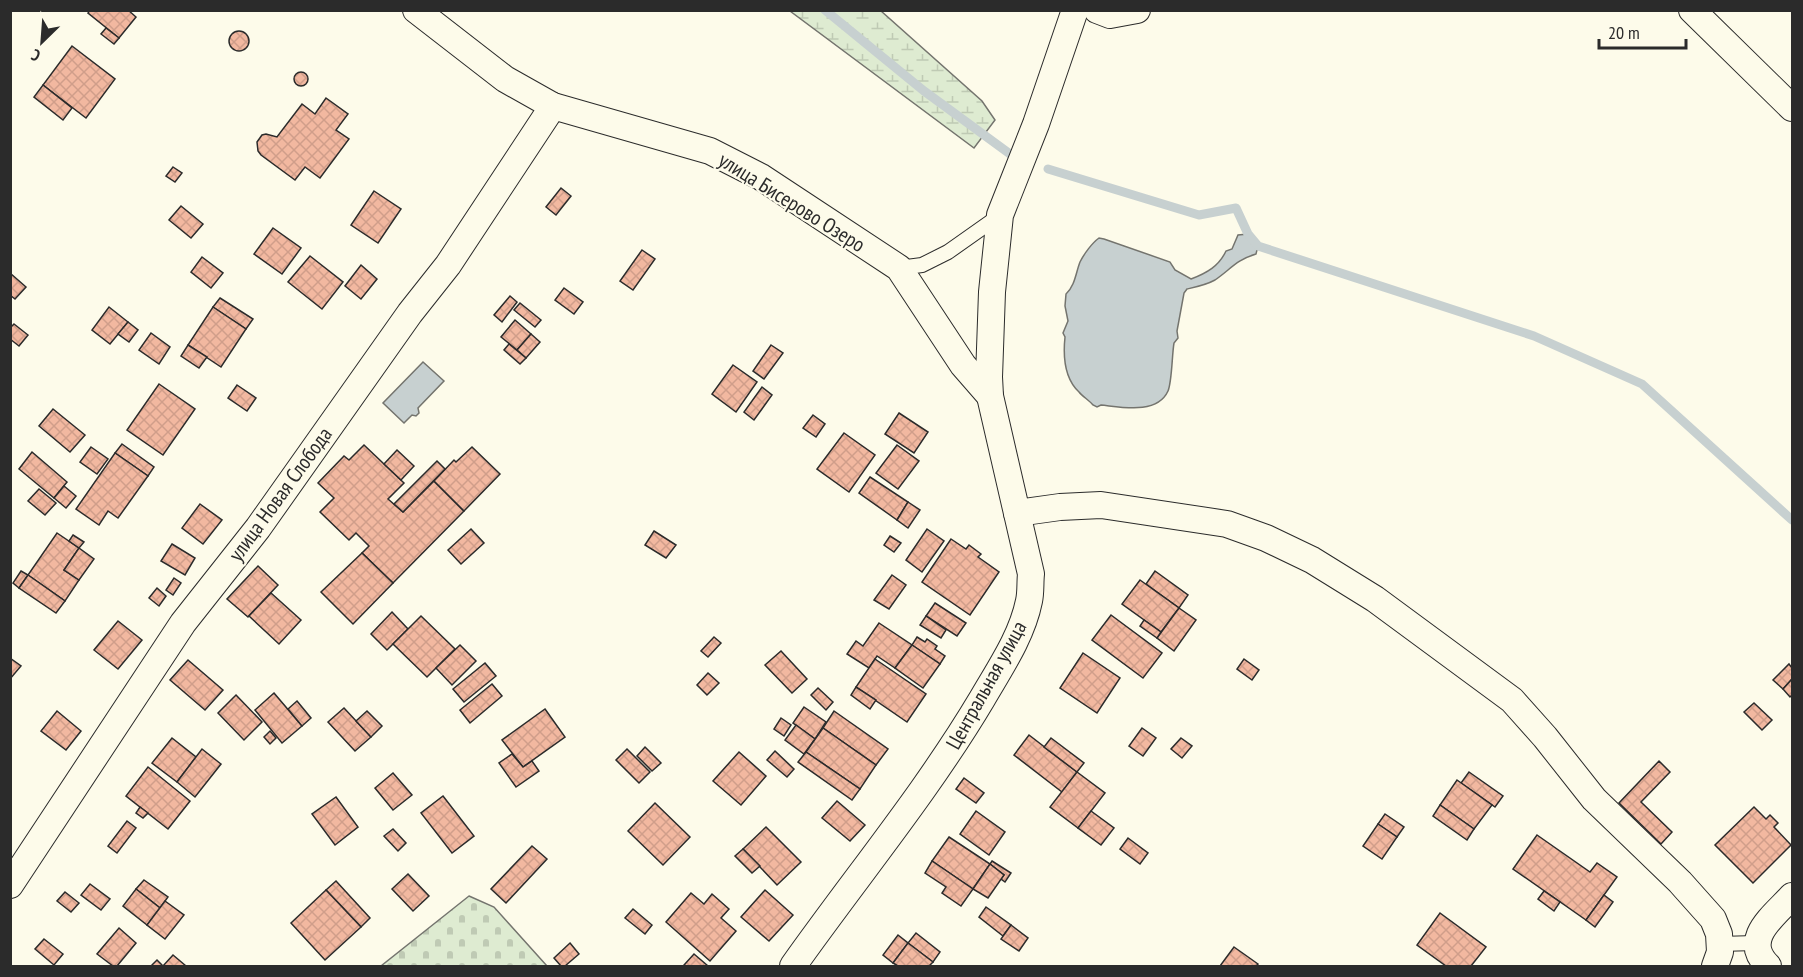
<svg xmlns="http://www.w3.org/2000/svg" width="1803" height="977" viewBox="0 0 1803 977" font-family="'PT Sans Narrow',sans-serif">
<defs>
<pattern id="wetland-marsh" width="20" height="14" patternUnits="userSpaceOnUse" patternTransform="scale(1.5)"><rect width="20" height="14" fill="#deebd1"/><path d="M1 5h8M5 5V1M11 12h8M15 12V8" fill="none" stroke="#bfcab4"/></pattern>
<pattern id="cemetery-stones" width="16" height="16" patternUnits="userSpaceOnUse" patternTransform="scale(1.5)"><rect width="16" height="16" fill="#deebd1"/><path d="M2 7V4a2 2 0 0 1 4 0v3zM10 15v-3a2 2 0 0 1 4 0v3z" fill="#bfcab4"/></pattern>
<pattern id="building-cross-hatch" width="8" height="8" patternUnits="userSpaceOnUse" patternTransform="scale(1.5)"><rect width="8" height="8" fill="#f2b8a0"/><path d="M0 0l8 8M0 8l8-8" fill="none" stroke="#d09e8a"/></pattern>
</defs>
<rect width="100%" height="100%" fill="#fdfbea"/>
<!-- wetland -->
<polygon fill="url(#wetland-marsh)" stroke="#74746e" stroke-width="1.5" points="790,11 881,11 982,101 995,120 974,148"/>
<!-- cemetery -->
<polygon fill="url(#cemetery-stones)" stroke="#74746e" stroke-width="1.5" points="469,896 494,907 547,966 381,966"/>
<!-- water -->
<g fill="#c7d0d0" stroke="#74746e" stroke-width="1.5">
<path d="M1248 234 1258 246 1256 254C1236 260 1231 269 1215 280 1206 285 1196 287 1187 289L1184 293 1177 331 1178 338 1174 343C1172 354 1172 382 1168 391 1157 415 1121 407 1101 405L1097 407 1093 405C1089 400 1083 397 1079 392 1064 378 1063 356 1065 337L1063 333 1068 321 1065 306 1066 294C1075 286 1076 272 1080 262 1084 254 1092 243 1099 238L1104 239 1170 262 1175 270 1191 279C1207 273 1219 266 1226 251L1232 249 1238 235Z"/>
<polygon points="423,362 444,381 418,408 419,413 416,416 412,415 404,423 383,403"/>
</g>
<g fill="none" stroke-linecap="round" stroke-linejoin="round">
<!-- stream -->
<g stroke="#c7d0d0" stroke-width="9">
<polyline points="825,10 924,91 1017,159"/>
<polyline points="1048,169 1199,215 1236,208 1248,234 1258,246 1534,336 1642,384 1792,520"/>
</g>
</g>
<!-- building -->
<g fill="url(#building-cross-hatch)" stroke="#2b2b2b" stroke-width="1.5">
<polygon points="90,10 128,10 136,17 119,38 88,13"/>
<polygon points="106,28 119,38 114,44 101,34"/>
<circle cx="239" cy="41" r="10"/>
<polygon points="72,46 115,79 86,118 43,85"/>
<circle cx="301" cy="79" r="7"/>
<polygon points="43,85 72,108 63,120 34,97"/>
<polygon points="326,98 348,114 336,130 349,139 320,178 305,167 295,180 261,155 258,151 257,142 262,135 266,134 277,137 302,104 315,114"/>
<polygon points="173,167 182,173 175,182 166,176"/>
<polygon points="561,188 571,196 556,215 546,207"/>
<polygon points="374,191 401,209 378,243 351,225"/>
<polygon points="181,206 203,224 191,238 169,220"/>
<polygon points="273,228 301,248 282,274 254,254"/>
<polygon points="642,250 655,259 633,290 620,281"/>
<polygon points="310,256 343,282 322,309 288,282"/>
<polygon points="202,257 223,273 211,288 191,272"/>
<polygon points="361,265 377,279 361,299 345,286"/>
<polygon points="10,273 26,287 15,299 10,295"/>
<polygon points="564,288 583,302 574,314 555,300"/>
<polygon points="510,296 517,302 502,322 494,315"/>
<polygon points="220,298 253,319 246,329 213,307"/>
<polygon points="520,303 541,320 535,327 514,310"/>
<polygon points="109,307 128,322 110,344 92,330"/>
<polygon points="213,307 246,329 221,367 188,345"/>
<polygon points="515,320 531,334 517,350 501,337"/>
<polygon points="128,322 138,330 129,342 118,334"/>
<polygon points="14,324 28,335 19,346 10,339 10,328"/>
<polygon points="151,333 170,347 159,364 139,350"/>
<polygon points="531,334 540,342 526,358 517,350"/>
<polygon points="509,344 526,358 520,364 504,350"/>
<polygon points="188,345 207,357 199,368 181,356"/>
<polygon points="771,345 783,353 764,379 753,371"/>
<polygon points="733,365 757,382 736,412 712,394"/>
<polygon points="159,384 195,409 163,455 127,430"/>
<polygon points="237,385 256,398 247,411 228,398"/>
<polygon points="762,387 772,395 754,420 744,412"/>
<polygon points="53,409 85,435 70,452 39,426"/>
<polygon points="899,413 928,432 914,453 885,434"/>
<polygon points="813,415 825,424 816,437 803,428"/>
<polygon points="844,433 875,455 849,492 817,469"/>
<polygon points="122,444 154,467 148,476 115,453"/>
<polygon points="364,445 404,483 388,499 403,512 434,481 464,511 393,583 362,553 369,546 356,533 349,540 320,512 334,498 318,483 344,456 349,460"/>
<polygon points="897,445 919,461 898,489 876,473"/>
<polygon points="91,447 108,459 97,474 80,462"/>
<polygon points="472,447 500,474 464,511 434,481 454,460 456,462"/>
<polygon points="397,450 414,466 401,480 384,464"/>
<polygon points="32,452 67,482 54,498 19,469"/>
<polygon points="115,453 148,476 118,518 108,511 99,525 76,509"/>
<polygon points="437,461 445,469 403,512 394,504"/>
<polygon points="870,477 908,502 897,520 859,493"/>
<polygon points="64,486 76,496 66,508 54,498"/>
<polygon points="39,489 56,503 45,515 28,501"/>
<polygon points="908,502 920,510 908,528 897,520"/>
<polygon points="200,504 222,520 203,544 182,528"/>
<polygon points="471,529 484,543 461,564 448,550"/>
<polygon points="927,529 944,541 922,572 906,560"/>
<polygon points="654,531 676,545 666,558 645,545"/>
<polygon points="57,533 79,548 64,570 79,580 65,601 28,575"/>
<polygon points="73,535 84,542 79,548 69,541"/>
<polygon points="890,536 901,543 894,552 884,545"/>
<polygon points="951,539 966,549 969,545 981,554 978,557 999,572 970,615 922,582"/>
<polygon points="172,544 195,558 185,575 161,561"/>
<polygon points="79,548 94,559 79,580 64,570"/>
<polygon points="362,553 393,583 353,624 321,592"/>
<polygon points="258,566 278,585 248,617 227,599"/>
<polygon points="21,571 28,575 19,588 13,583"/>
<polygon points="1155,571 1188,595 1179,608 1146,584"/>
<polygon points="28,575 65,601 56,613 19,588"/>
<polygon points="892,575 906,585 889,609 874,600"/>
<polygon points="174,578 181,583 173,595 166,590"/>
<polygon points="1140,580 1179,608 1161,632 1122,604"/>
<polygon points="157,588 166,596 159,606 149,598"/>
<polygon points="271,593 301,620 279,644 249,616"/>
<polygon points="935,603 966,623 957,636 926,616"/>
<polygon points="1179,608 1196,620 1174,651 1157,638"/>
<polygon points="392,612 408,629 387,650 371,634"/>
<polygon points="1111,615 1162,653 1143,678 1092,640"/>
<polygon points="421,616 455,649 427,677 393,644"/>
<polygon points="926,616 946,630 941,638 920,625"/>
<polygon points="1144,620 1161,632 1157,638 1140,626"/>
<polygon points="118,621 142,640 118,669 94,650"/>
<polygon points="879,623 912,645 895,668 877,656 869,668 847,654 856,641 863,646"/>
<polygon points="714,637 721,643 708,657 701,651"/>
<polygon points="917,637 925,642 927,639 937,646 935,649 945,656 940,664 912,645"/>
<polygon points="460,645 476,661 452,685 436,668"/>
<polygon points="912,645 940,664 923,688 895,668"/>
<polygon points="781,651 807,679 792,693 765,665"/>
<polygon points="1083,653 1120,678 1097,713 1060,688"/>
<polygon points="10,658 21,666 10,679"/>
<polygon points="875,659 926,694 907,722 856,687"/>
<polygon points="1244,659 1259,670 1252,680 1237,669"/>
<polygon points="188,660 223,690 205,710 170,680"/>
<polygon points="485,663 496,676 464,702 453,689"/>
<polygon points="1789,664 1792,668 1792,679 1783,689 1773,680"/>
<polygon points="708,673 719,683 707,695 697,685"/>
<polygon points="1792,679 1792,695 1790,697 1783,689"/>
<polygon points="492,684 502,696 470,723 460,710"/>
<polygon points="856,687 876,700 870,709 851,695"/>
<polygon points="818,688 833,702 826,710 811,695"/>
<polygon points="274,693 302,726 282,743 255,710"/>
<polygon points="236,695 262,722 244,740 218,713"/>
<polygon points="297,701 311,718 302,726 288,709"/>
<polygon points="1754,703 1772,720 1762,730 1744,712"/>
<polygon points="804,707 826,722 815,739 793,723"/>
<polygon points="344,708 371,737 355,751 328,722"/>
<polygon points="545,709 565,737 523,767 502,740"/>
<polygon points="57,711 81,731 66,750 41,731"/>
<polygon points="367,711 382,726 371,737 356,721"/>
<polygon points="834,711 888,749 876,765 823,728"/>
<polygon points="781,718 791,725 784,736 774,729"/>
<polygon points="796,725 815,739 804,754 785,740"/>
<polygon points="823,728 876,765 860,789 806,752"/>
<polygon points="1142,728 1156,738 1143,756 1129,746"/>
<polygon points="270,731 276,738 270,744 264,737"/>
<polygon points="1029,735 1077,772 1062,792 1014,755"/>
<polygon points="172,738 196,757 177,782 152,763"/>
<polygon points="1051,738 1084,763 1077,772 1044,747"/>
<polygon points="1181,738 1192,746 1182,758 1171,749"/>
<polygon points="645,747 661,763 652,771 637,756"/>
<polygon points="202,749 221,764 195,797 177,782"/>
<polygon points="627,749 650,772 639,783 616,760"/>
<polygon points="775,751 794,769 787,777 767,760"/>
<polygon points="739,752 766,776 741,805 713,781"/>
<polygon points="806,752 860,789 852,800 798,762"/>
<polygon points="512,754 523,767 532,761 539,771 516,787 499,763"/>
<polygon points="1659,761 1670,772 1641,802 1672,832 1661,844 1619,803"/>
<polygon points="148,767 190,801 168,829 126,796"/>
<polygon points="1077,772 1105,793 1078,828 1050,807"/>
<polygon points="1469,772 1503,796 1495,807 1461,783"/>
<polygon points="393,773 412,795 393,810 375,788"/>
<polygon points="964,778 984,793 976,803 956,789"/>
<polygon points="1457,780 1492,805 1474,829 1440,805"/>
<polygon points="443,796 474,836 452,853 421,813"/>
<polygon points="336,797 358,827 335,845 312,814"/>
<polygon points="837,801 865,825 850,841 822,818"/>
<polygon points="655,803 690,837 663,865 628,831"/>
<polygon points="1440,805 1474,829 1467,840 1433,816"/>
<polygon points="140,807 148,813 143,818 136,813"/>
<polygon points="1754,807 1766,819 1770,815 1778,823 1774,827 1791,845 1753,883 1715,845"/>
<polygon points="976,811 1005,832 989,855 960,834"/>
<polygon points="1091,811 1114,828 1101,845 1078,828"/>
<polygon points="1385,814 1404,827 1397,837 1378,824"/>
<polygon points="127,821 136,828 117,853 108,846"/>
<polygon points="1378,824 1397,837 1382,859 1363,846"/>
<polygon points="766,827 801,862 777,885 743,849"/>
<polygon points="393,829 406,843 398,851 384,836"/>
<polygon points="1537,835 1590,872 1597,863 1617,877 1586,920 1513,869"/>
<polygon points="949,837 990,864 973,889 932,861"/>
<polygon points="1128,838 1148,853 1140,864 1120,849"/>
<polygon points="532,846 547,859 506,903 491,889"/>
<polygon points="743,849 760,866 752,873 735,856"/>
<polygon points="932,861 973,889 961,906 942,893 946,887 925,873"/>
<polygon points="992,861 1011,873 1005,882 1001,879 1004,875 990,864"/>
<polygon points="990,864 1004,875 988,898 973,889"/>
<polygon points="408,874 429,896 413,911 392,889"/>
<polygon points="144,880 168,897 160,908 136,889"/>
<polygon points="336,881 370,918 361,927 326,890"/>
<polygon points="90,884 110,899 101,910 81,895"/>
<polygon points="136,889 160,908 147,925 123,906"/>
<polygon points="326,890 361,927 325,960 291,923"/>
<polygon points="765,890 793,915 769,941 741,917"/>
<polygon points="1544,891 1560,902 1554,911 1538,899"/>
<polygon points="65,892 79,903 71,912 57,901"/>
<polygon points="691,893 704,904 712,894 729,909 721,918 736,931 710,961 666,922"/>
<polygon points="1604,895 1613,902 1595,927 1586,920"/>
<polygon points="165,901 184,915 165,939 147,925"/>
<polygon points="986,907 1011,925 1003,936 979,917"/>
<polygon points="633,909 652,925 645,934 625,918"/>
<polygon points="1440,913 1486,947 1471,966 1446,966 1417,945"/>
<polygon points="1011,925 1028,938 1019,951 1001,939"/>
<polygon points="119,928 136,943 117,966 113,966 97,954"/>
<polygon points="916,933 940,952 933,962 908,943"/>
<polygon points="898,935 908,943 893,963 883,955"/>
<polygon points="44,939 63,954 54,965 35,949"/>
<polygon points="570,943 579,954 565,966 561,966 554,958"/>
<polygon points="908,943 933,962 929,966 898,966 893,963"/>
<polygon points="1234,947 1258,964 1256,966 1220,966"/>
<polygon points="694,954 708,966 686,966 684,965"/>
<polygon points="173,955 186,966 151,966 157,960 163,966"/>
</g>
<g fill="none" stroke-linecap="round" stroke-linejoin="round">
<!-- lane casing -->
<g stroke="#2b2b2b" stroke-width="16">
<g id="lane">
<polyline points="899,268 922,265 948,252 999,216"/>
<polyline points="1719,944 1756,943"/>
</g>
</g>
<!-- street casing -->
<g stroke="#2b2b2b" stroke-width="28">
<g id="street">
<polyline points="416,10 505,79 553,106 710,151 761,177 899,268 963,365 990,396"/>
<polyline points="1097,10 1110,15 1137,10"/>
<polyline points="1692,10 1792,108"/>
<polyline points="1017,513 1060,507 1101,505 1227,524 1266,538 1312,560 1375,599 1512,700 1545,737 1594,799 1680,882 1713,919 1719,934 1720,952 1715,966"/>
<polyline points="10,885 183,623 258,528 410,313 448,265 553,106"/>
<path d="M793 966C856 877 926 793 982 699 1000 668 1022 636 1029 601 1031 592 1030 582 1031 574L990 396 989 377 992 292 1000 215 1036 124 1075 10"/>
<path d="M1768 966C1741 939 1773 917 1792 896"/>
</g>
</g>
<!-- lane -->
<use href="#lane" stroke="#fdfbea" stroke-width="14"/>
<!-- street -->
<use href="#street" stroke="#fdfbea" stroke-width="26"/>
</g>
<g text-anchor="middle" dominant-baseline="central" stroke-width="4.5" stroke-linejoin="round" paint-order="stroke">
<!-- street labels -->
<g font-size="21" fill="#2b2b2b" stroke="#fdfbea">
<text transform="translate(792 202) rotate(32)">улица Бисерово Озеро</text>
<text transform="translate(280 494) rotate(-54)">улица Новая Слобода</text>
<text transform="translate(986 685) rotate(-61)">Центральная улица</text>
</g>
</g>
<!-- border -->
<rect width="1803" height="977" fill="none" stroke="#2b2b2b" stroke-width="24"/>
<!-- north arrow -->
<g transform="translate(42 42) rotate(205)" stroke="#fdfbea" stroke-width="4.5" paint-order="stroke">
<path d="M0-4.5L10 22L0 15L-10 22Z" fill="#2b2b2b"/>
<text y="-9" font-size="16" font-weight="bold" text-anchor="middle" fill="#2b2b2b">С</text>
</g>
<!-- scale -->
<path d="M1599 39v9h87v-9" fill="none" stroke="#2b2b2b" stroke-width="3"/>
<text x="1608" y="39" font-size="18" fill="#2b2b2b" stroke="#fdfbea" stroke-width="4.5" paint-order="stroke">20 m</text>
</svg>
